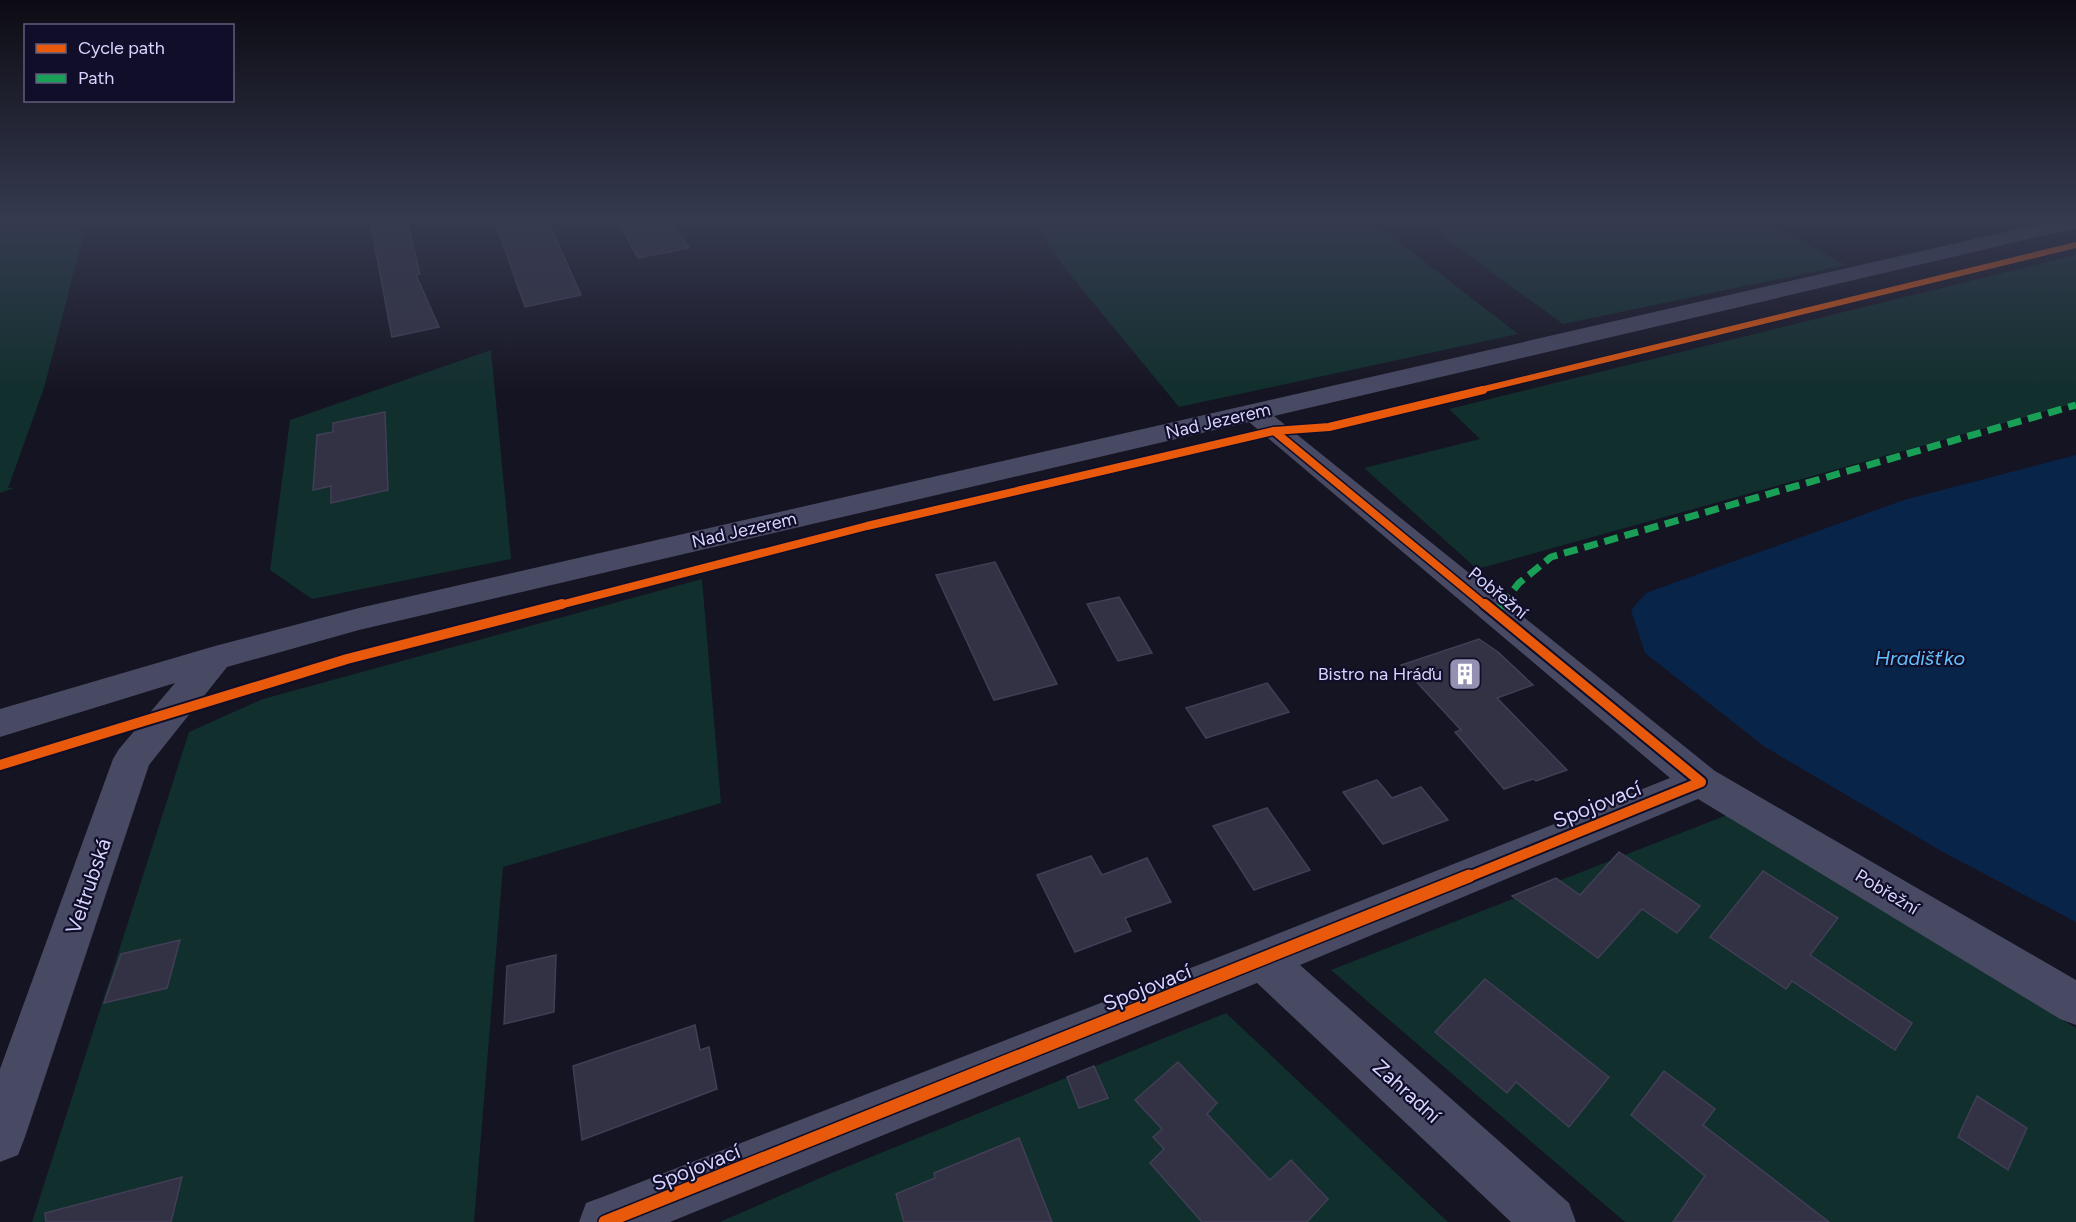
<svg xmlns="http://www.w3.org/2000/svg" width="2076" height="1222" viewBox="0 0 2076 1222" font-family="Figtree,sans-serif">
<rect width="100%" height="100%" fill="#151422"/>
<!-- green -->
<g fill="#112f2d">
<polygon points="0,221 85,221 83,237 44,388 8,488 14,488 0,493"/>
<polygon points="1032,221 1372,221 1518,334 1179,407 1066,270"/>
<polygon points="1421,221 1765,221 1846,265 1563,324"/>
<polygon points="2076,255 2076,403 1477,569 1364,468 1480,439 1449,409"/>
<polygon points="491,350 511,559 312,599 270,570 290,420"/>
<polygon points="702,579 721,803 503,867 474,1222 32,1222 189,732 263,699"/>
<polygon points="1727,815 2076,1028 2076,1222 1625,1222 1331,970"/>
<polygon points="1226,1013 1448,1222 720,1222 834,1172"/>
</g>
<!-- water -->
<polygon fill="#092449" points="2076,455 2076,922 1943,852 1765,747 1645,653 1631,610 1646,593 1904,500"/>
<!-- building -->
<g fill="#333244" stroke="#413e56" stroke-width="1.5">
<polygon points="370,221 407,221 420,274 416,275 439,327 392,337"/>
<polygon points="495,221 548,221 581,295 525,307"/>
<polygon points="618,221 672,221 689,248 638,258"/>
<polygon points="385,412 388,490 331,503 331,486 313,490 317,435 333,432 333,423"/>
<polygon points="995,562 1057,684 994,700 936,575"/>
<polygon points="1119,597 1152,653 1118,661 1087,604"/>
<polygon points="1479,639 1498,652 1533,685 1497,698 1567,770 1536,781 1533,779 1504,789 1455,732 1461,730 1401,665"/>
<polygon points="1267,683 1289,712 1206,738 1186,708"/>
<polygon points="1377,780 1392,798 1421,787 1448,820 1383,844 1343,792"/>
<polygon points="1267,808 1310,870 1254,890 1213,826"/>
<polygon points="1619,852 1700,906 1677,933 1642,909 1598,958 1512,896 1556,878 1580,895"/>
<polygon points="1091,856 1102,875 1147,858 1171,902 1125,918 1131,931 1075,952 1037,875"/>
<polygon points="1763,871 1838,918 1810,955 1912,1023 1895,1050 1792,981 1786,989 1710,937"/>
<polygon points="180,940 167,988 104,1003 121,954"/>
<polygon points="556,955 554,1012 504,1024 507,966"/>
<polygon points="1485,979 1609,1077 1569,1127 1516,1082 1507,1093 1435,1032"/>
<polygon points="695,1025 700,1050 709,1047 717,1089 582,1140 573,1066"/>
<polygon points="1178,1062 1217,1103 1207,1114 1270,1180 1291,1160 1328,1199 1307,1222 1202,1222 1150,1163 1164,1149 1153,1137 1162,1129 1135,1100"/>
<polygon points="1094,1066 1108,1098 1079,1108 1067,1077"/>
<polygon points="1664,1071 1715,1109 1703,1125 1829,1222 1673,1222 1705,1176 1631,1115"/>
<polygon points="1977,1096 2027,1128 2008,1170 1958,1137"/>
<polygon points="1019,1138 1052,1222 904,1222 896,1194 935,1178 934,1173"/>
<polygon points="182,1177 171,1222 46,1222 45,1213"/>
</g>
<g fill="none" stroke-linecap="round" stroke-linejoin="round">
<!-- minor -->
<polygon fill="#484963" fill-rule="evenodd" points="2053,221 2076,221 2076,228 1274,416 1715,771 2076,980 2076,1025 2060,1019 1698,799 1300,965 1569,1203 1576,1222 1511,1222 1257,983 670,1222 579,1222 586,1203 605,1196 1247,946 1670,778 1249,422 359,630 227,667 149,765 25,1137 18,1155 0,1162 0,1069 113,759 119,749 175,683 0,737 0,709 215,646 359,608"/>
<!-- quiet-far1 -->
<polyline stroke="#1a9f57" stroke-width="7" stroke-dasharray="14 7" stroke-linecap="butt" points="1501,606 1519,583 1551,557 2076,405"/>
<!-- quiet -->
<polyline stroke="#1a9f57" stroke-width="8" stroke-dasharray="16 8" stroke-linecap="butt" points="1496,612 1502,604"/>
<!-- cycleway-far3 casing -->
<g stroke="#100e28" stroke-width="8">
<polyline id="cycleway-far3" points="1476,391 2076,245"/>
</g>
<!-- cycleway-far2 casing -->
<g stroke="#100e28" stroke-width="11">
<g id="cycleway-far2">
<polyline points="1274,431 1486,606"/>
<polyline points="556,606 867,526 1274,431 1329,427 1483,390"/>
</g>
</g>
<!-- cycleway-far1 casing -->
<g stroke="#100e28" stroke-width="14">
<g id="cycleway-far1">
<polyline points="0,765 347,659 562,604"/>
<polyline points="1466,878 1701,782 1485,604"/>
</g>
</g>
<!-- cycleway casing -->
<g stroke="#100e28" stroke-width="16">
<polyline id="cycleway" points="605,1222 1469,876"/>
</g>
<!-- cycleway-far3 -->
<use href="#cycleway-far3" stroke="#e8590c" stroke-width="6"/>
<!-- cycleway-far2 -->
<use href="#cycleway-far2" stroke="#e8590c" stroke-width="8"/>
<!-- cycleway-far1 -->
<use href="#cycleway-far1" stroke="#e8590c" stroke-width="10"/>
<!-- cycleway -->
<use href="#cycleway" stroke="#e8590c" stroke-width="13"/>
</g>
<!-- sky -->
<linearGradient id="sky" x2="0" y2="1"><stop stop-color="#0c0b13"/><stop offset="0.56" stop-color="#353a4f"/><stop offset="1" stop-color="#353a4f" stop-opacity="0"/></linearGradient>
<rect width="2076" height="392" fill="url(#sky)"/>
<!-- icons -->
<defs>
<g id="building-square" transform="scale(1.725)"><rect x="-9" y="-9" width="18" height="18" rx="4" fill="#9391b2" stroke="#100e28"/><path d="M-4-6H4V6H1V3H-1V6H-4ZM-2.5-4.3h1.7v1.8h-1.7ZM.8-4.3h1.7v1.8H.8ZM-2.5-1h1.7V.8h-1.7ZM.8-1h1.7V.8H.8Z" fill="#fff"/></g>
</defs>
<g fill-rule="evenodd">
<use href="#building-square" x="1465" y="674"/>
</g>
<g text-anchor="middle" dominant-baseline="central" stroke-width="4.5" stroke-linejoin="round" paint-order="stroke">
<!-- street labels -->
<g font-size="18" fill="#d7d5ff" stroke="#100e28">
<text transform="translate(1218 421) rotate(-13)">Nad Jezerem</text>
<text transform="translate(744 530) rotate(-13)">Nad Jezerem</text>
<text transform="translate(1498 593) rotate(39)">Pobřežní</text>
<text transform="translate(1887 892) rotate(31)">Pobřežní</text>
</g>
<!-- poi labels -->
<g font-size="18" fill="#d7d5ff" stroke="#100e28" text-anchor="end">
<text x="1442" y="674">Bistro na Hráďu</text>
</g>
<!-- water labels -->
<g font-size="20" font-style="italic" fill="#63c2ff" stroke="#100e28">
<text x="1920" y="658">Hradišťko</text>
</g>
<!-- near-street labels -->
<g font-size="21" fill="#d7d5ff" stroke="#100e28">
<text transform="translate(1597 804) rotate(-22)">Spojovací</text>
<text transform="translate(88 886) rotate(-71)">Veltrubská</text>
<text transform="translate(1147 987) rotate(-22)">Spojovací</text>
<text transform="translate(1407 1091) rotate(42)">Zahradní</text>
<text transform="translate(696 1167) rotate(-22)">Spojovací</text>
</g>
</g>
<!-- legend -->
<rect x="24" y="24" width="210" height="78" fill="#100e28" stroke="#605e7e" stroke-width="1.5"/>
<rect x="36" y="44" width="30" height="9" fill="#e8590c" stroke="#605e7e" stroke-width="1.5"/>
<text x="78" y="54" font-size="18" fill="#d7d5ff">Cycle path</text>
<rect x="36" y="74" width="30" height="9" fill="#1a9f57" stroke="#605e7e" stroke-width="1.5"/>
<text x="78" y="84" font-size="18" fill="#d7d5ff">Path</text>
</svg>
